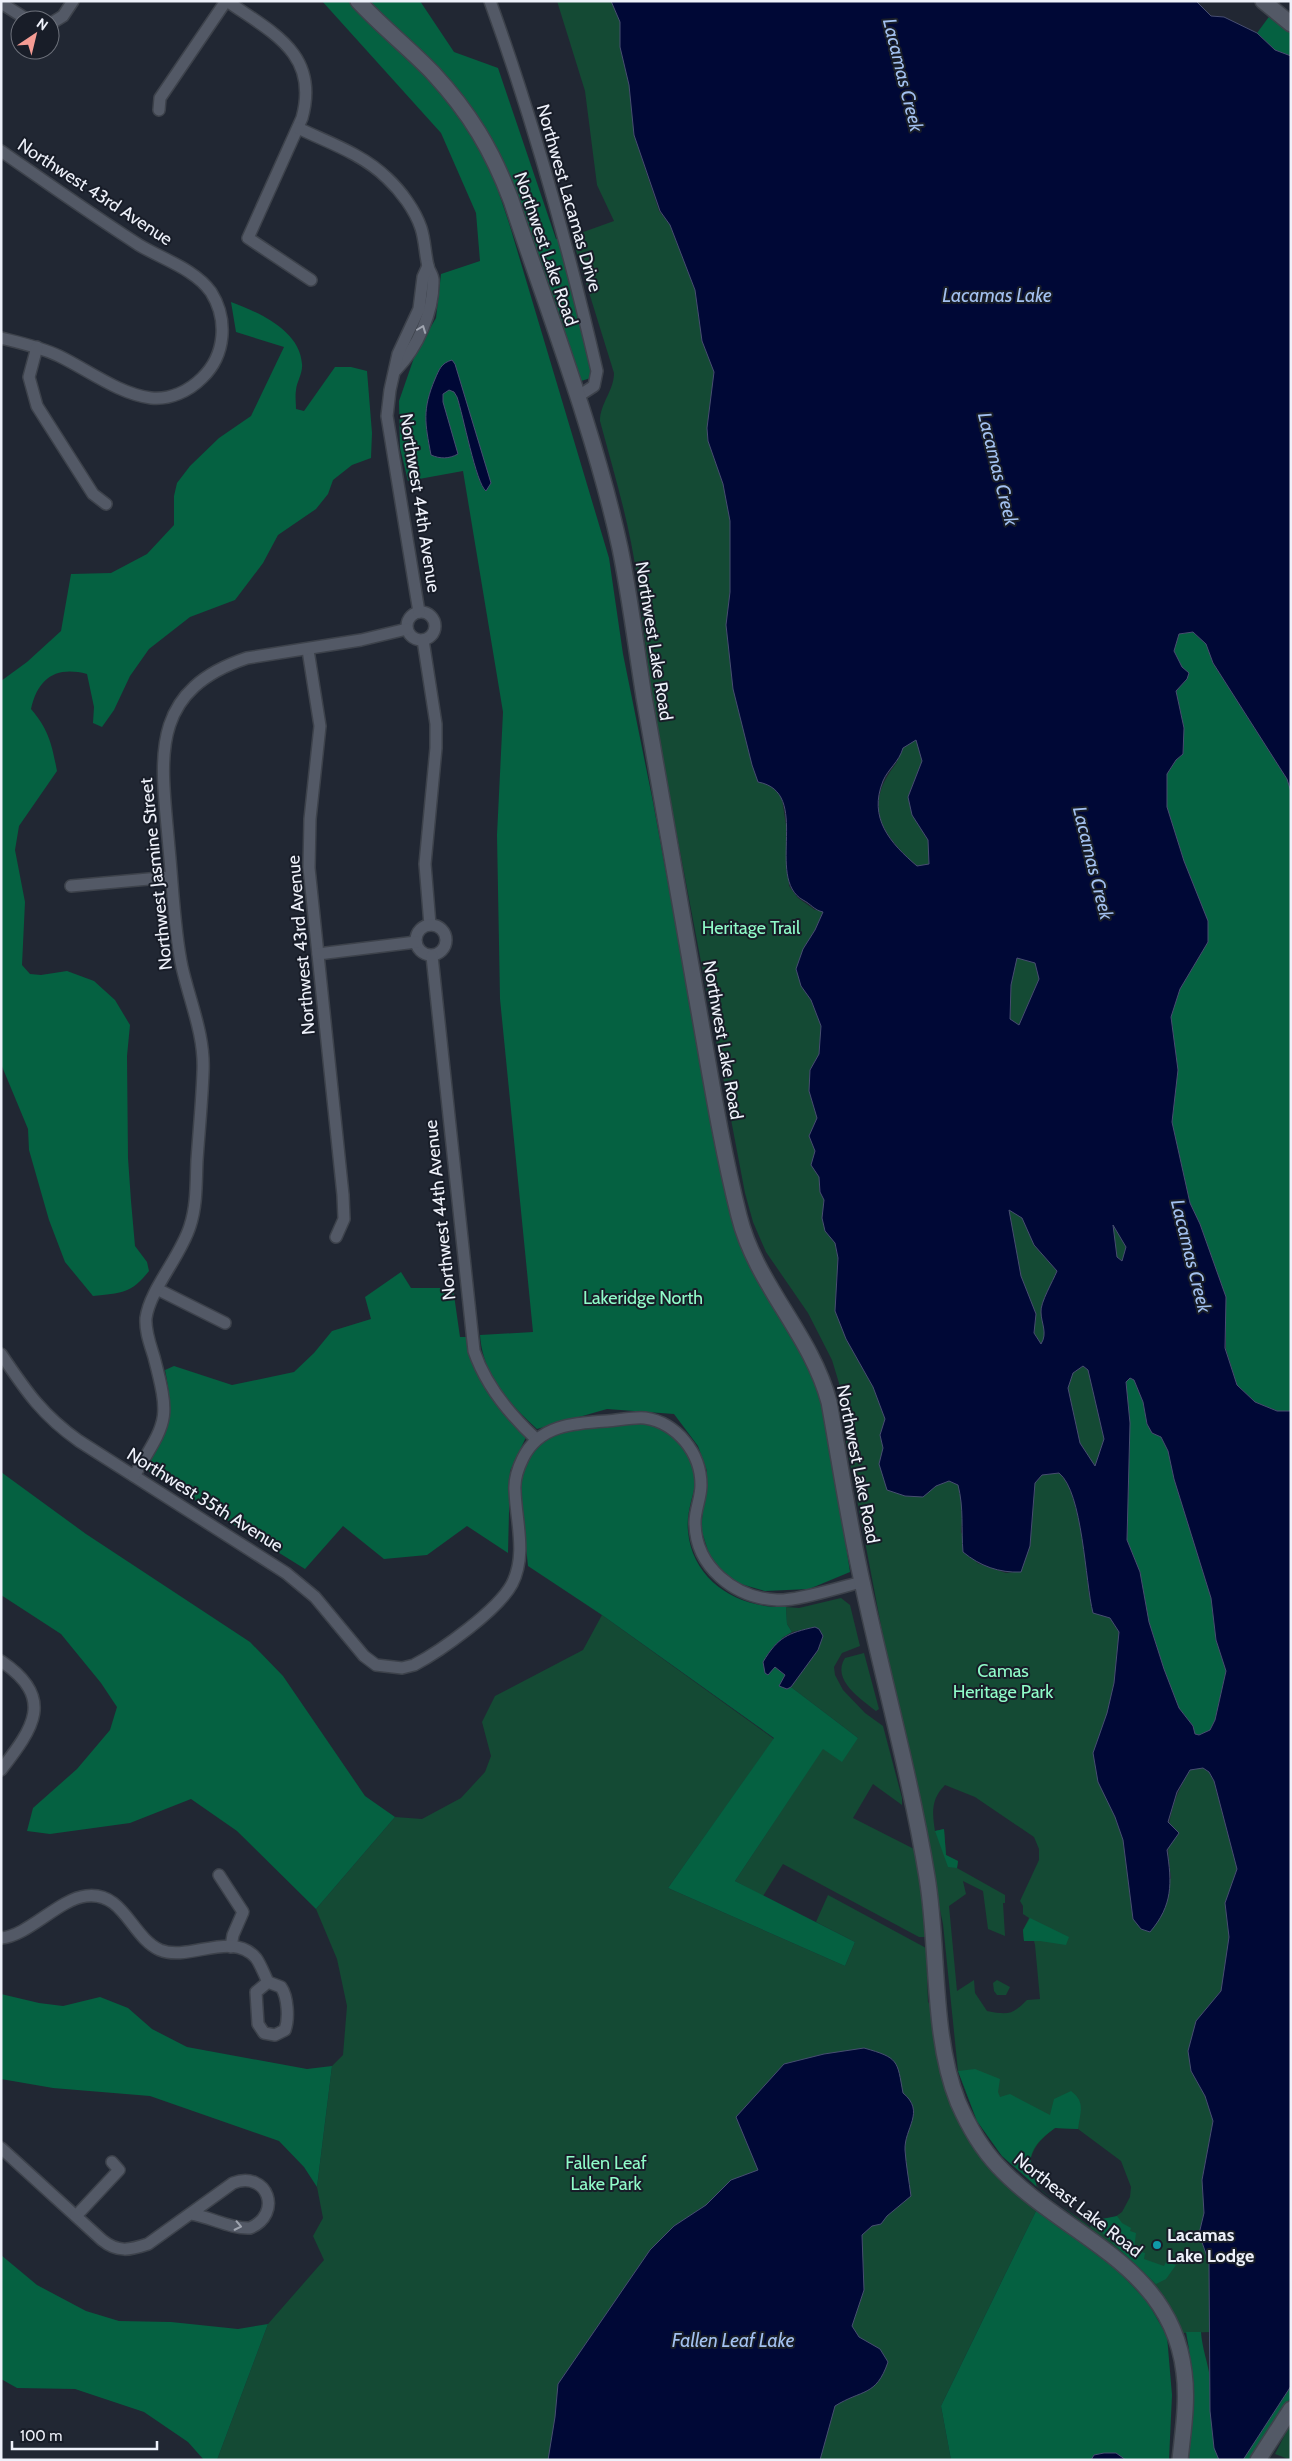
<svg xmlns="http://www.w3.org/2000/svg" width="1292" height="2461" viewBox="0 0 1292 2461" font-family="Cabin,sans-serif">
<rect width="100%" height="100%" fill="#212733"/>
<!-- green -->
<g fill="#144a34" fill-rule="evenodd">
<path d="M557 1H611L620 22V47L629 85 634 135 659 211 670 225 695 290 702 341 714 372 707 428 708 441 723 484 730 521V592L726 625 733 689 752 765 758 782 771 784 781 793 786 825 789 886 798 898 815 910 823 911 815 930 803 949 801 986 811 1000 821 1026 819 1054 810 1070 809 1091 817 1118 809 1136 815 1151 811 1165 819 1177 820 1192 824 1200 822 1218 825 1231 835 1243 838 1258 835 1311 846 1339 873 1387 885 1419 880 1435 883 1448 879 1464 922 1497 936 1486 949 1481 958 1485 963 1508 961 1532 977 1563 1006 1573 1021 1571 1030 1546 1035 1483 1042 1475 1059 1473C1079 1489 1087 1569 1089 1595L1110 1618 1119 1632 1114 1683 1107 1713 1115 1817 1123 1840 1133 1919 1171 1878C1165 1834 1167 1808 1190 1770L1203 1768 1209 1772 1214 1782 1237 1869 1225 1903 1229 1937 1221 1991 1196 2021 1191 2071 1205 2096 1213 2121 1202 2180 1204 2213 1199 2234 1209 2262 1211 2332 1183 2333 1164 2297 1140 2268 1036 2186 1002 2156 977 2121 958 2071 943 1924 894 1694 847 1447 844 1431 848 1413 832 1360 808 1313 766 1252 753 1222 745 1193 659 741C650 686 644 632 637 578 630 525 614 473 600 421 600 403 614 391 614 373L574 244 575 235 614 221 597 185 585 91ZM945 1785 975 1797 1034 1837 1039 1849V1860L1020 1901 1023 1906V1914L1029 1918 1023 1930 1024 1941H1034L1035 1945 1040 1999 1027 2000C1012 2015 1008 2015 987 2011L975 1993 974 1980 957 1991 949 1906 966 1894 963 1881 983 1891 988 1929 1005 1936 1003 1903H1005V1895L957 1868 958 1861 946 1855 944 1829 935 1831C932 1812 931 1799 945 1785ZM1055 2128 1078 2129 1121 2161 1131 2187 1130 2197 1122 2212 1115 2217 1097 2220 1090 2227C1080 2218 1044 2195 1038 2187 1021 2162 1034 2143 1055 2128Z"/>
<path d="M916 740 922 761 908 797 912 815 928 840 929 864 917 866C883 835 862 808 895 765 899 760 899 753 903 748 905 745 912 742 916 740Z"/>
<polygon points="1017,958 1035,963 1039,979 1019,1025 1010,1019 1011,985"/>
<path d="M1009 1210 1022 1218 1034 1245 1057 1271C1053 1281 1040 1303 1041 1312 1042 1324 1048 1333 1041 1344L1034 1333 1036 1314 1021 1276Z"/>
<polygon points="1113,1225 1126,1247 1123,1261 1117,1257"/>
<polygon points="1083,1366 1088,1370 1104,1439 1095,1466 1080,1443 1068,1388 1073,1373"/>
<polygon points="841,1598 850,1605 860,1646 842,1653 834,1667 835,1675 843,1690 865,1713 883,1726 902,1798 902,1805 873,1784 853,1818 916,1850 926,1937 919,1937 783,1864 763,1896 735,1881 823,1748 858,1738 791,1687 818,1650 815,1627 792,1632 787,1624 786,1607 799,1608"/>
<polygon points="602,1615 774,1739 668,1888 845,1966 855,1942 816,1922 828,1895 926,1948 928,2002 933,2008 947,2087 1037,2209 941,2406 951,2460 217,2460 268,2324 324,2260 313,2236 323,2218 317,2187 332,2066 343,2055 347,2006 337,1959 316,1909 395,1817 422,1819 461,1798 485,1772 491,1756 482,1722 495,1696 583,1650"/>
<path d="M864 1653 879 1709 876 1711C861 1699 831 1680 845 1658Z"/>
<polygon points="997,1980 1010,1987 1006,1995 997,1995 994,1991 993,1983"/>
<polygon points="1291,2423 1291,2460 1275,2454"/>
</g>
<!-- forest -->
<g fill="#056141">
<path d="M322 1H353L426 77 460 116 487 158 509 223 609 558 623 654 653 802 720 1166 817 1376 829 1432 850 1572 809 1589 765 1591 734 1582 711 1560 701 1529 707 1471 698 1446 674 1414 607 1409 537 1429C508 1402 483 1376 480 1335L533 1332 500 999 497 835 503 712 463 471 408 481 400 448 399 401 416 352 436 318 441 274 480 261 476 213 441 133Z"/>
<polygon points="361,1 420,1 454,52 498,68 556,239 564,237 594,377 581,381 575,375 486,130"/>
<polygon points="1271,14 1291,29 1291,56 1275,50 1257,33"/>
<path d="M231 302C258 312 300 330 302 364 303 373 297 381 296 390 295 396 296 403 296 409L304 411 335 367H351L367 371 372 433 371 458 352 465 333 480 328 494 316 509 278 535 263 563 235 600 190 617 149 649 130 676 114 710 102 727 93 723 94 707 87 674C56 666 38 678 31 709 49 730 52 745 57 771L19 826 15 850 25 902 22 965 30 974 41 975 67 971 94 981 115 1000 130 1025 127 1056 128 1158 131 1201 135 1246 147 1262 149 1271C131 1294 121 1293 93 1296L65 1262 49 1220 29 1150 28 1129 1 1064V681L27 662 61 631 71 574 111 573 147 554 174 525V496L177 483 190 466 219 438 251 416 284 347 236 332Z"/>
<polygon points="1193,632 1206,644 1213,663 1287,779 1291,792 1291,1411 1278,1411 1255,1402 1237,1385 1226,1349 1226,1297 1200,1224 1190,1203 1172,1122 1178,1070 1171,1017 1180,989 1208,942 1208,922 1184,861 1167,807 1167,774 1176,760 1183,754 1184,728 1176,691 1187,679 1174,651 1179,634"/>
<path d="M401 1272 411 1288H453L460 1337H469L479 1378 504 1415 527 1435 510 1471 508 1553 467 1526 427 1555 384 1559 343 1526 305 1569 145 1469C169 1426 175 1420 165 1370L174 1366 232 1385 294 1372 314 1353 332 1331 371 1319 365 1297Z"/>
<polygon points="1130,1378 1134,1380 1143,1402 1147,1424 1152,1433 1161,1437 1168,1451 1174,1479 1211,1598 1216,1640 1226,1671 1215,1720 1210,1730 1199,1735 1195,1734 1193,1726 1179,1708 1164,1669 1149,1622 1140,1572 1127,1540 1130,1423 1126,1382"/>
<path d="M642 1421C670 1429 681 1436 691 1463 693 1468 696 1473 696 1478 694 1496 686 1512 688 1531 692 1581 739 1609 786 1607L787 1624 792 1632 782 1638 775 1667 785 1675 780 1686 787 1689 791 1687 858 1738 842 1762 823 1749 735 1881 855 1942 845 1966 668 1888 774 1738 602 1615 528 1566 519 1481C533 1422 594 1425 642 1421Z"/>
<polygon points="1,1472 86,1534 250,1642 283,1676 365,1796 395,1817 316,1909 237,1831 191,1799 130,1823 50,1834 27,1831 33,1808 77,1769 110,1730 117,1707 101,1683 61,1634 1,1595"/>
<polygon points="944,1829 946,1855 958,1861 957,1868 948,1867 935,1831"/>
<polygon points="1030,1918 1069,1937 1066,1945 1040,1941 1024,1941 1023,1930"/>
<polygon points="1,1994 39,2003 63,2006 100,1997 128,2008 152,2029 187,2047 307,2069 332,2066 317,2187 304,2167 279,2141 150,2096 53,2088 1,2079"/>
<path d="M975 2069 1000 2079 998 2092 1000 2097 1010 2094 1050 2115 1054 2099 1071 2091C1086 2102 1080 2113 1078 2129L1055 2128C1040 2139 1026 2151 1032 2171 1033 2177 1037 2180 1036 2186L1002 2156 977 2121 958 2071Z"/>
<polygon points="1037,2209 1117,2270 1147,2301 1167,2336 1172,2395 1169,2460 1126,2460 1116,2453 1094,2455 1091,2460 951,2460 941,2406"/>
<polygon points="1117,2216 1122,2223 1131,2228 1130,2231 1136,2233 1134,2250 1145,2253 1144,2259 1164,2266 1166,2262 1176,2265 1166,2279 1156,2284 1093,2224 1097,2220"/>
<polygon points="1,2255 37,2285 86,2311 119,2321 171,2322 238,2329 268,2324 217,2460 204,2460 188,2442 144,2412 75,2389 17,2388 1,2379"/>
<path d="M1186 2332H1201C1202 2348 1208 2363 1210 2378 1215 2406 1207 2431 1219 2460H1189C1191 2417 1195 2375 1186 2332Z"/>
<polygon points="1291,2386 1291,2397 1252,2460 1243,2460"/>
</g>
<!-- water -->
<g fill="#000836" stroke="#474e71" fill-rule="evenodd">
<path d="M611 1H1196L1211 16 1224 17 1257 33 1275 50 1291 56V792L1287 779 1213 663 1206 644 1193 632 1179 634 1174 651 1182 667 1189 673 1187 679 1176 691 1184 728 1183 754 1176 760 1167 774V807L1184 861 1208 921V942L1180 989 1171 1017 1178 1070 1172 1122 1190 1203 1200 1224 1226 1297 1225 1348 1237 1385 1255 1402 1277 1411H1291V2386L1243 2460H1219L1214 2448 1210 2411 1209 2262 1199 2234 1204 2213 1202 2180 1213 2121 1205 2096 1191 2071 1188 2051 1196 2021 1221 1991 1229 1937 1225 1903 1237 1869 1214 1781 1209 1772 1203 1768 1190 1770 1177 1792 1168 1822 1179 1833 1167 1850C1172 1883 1173 1905 1150 1932L1141 1929 1133 1919 1123 1840 1115 1817 1098 1782 1093 1753 1107 1713 1114 1683 1119 1632 1110 1618 1093 1613C1085 1582 1083 1492 1059 1473L1042 1475 1035 1483 1030 1546 1021 1572C999 1573 980 1566 963 1552 961 1529 964 1508 958 1485L949 1481 936 1486 923 1497 905 1496 887 1490 879 1464 883 1448 880 1435 885 1419 873 1387 846 1339 835 1311 838 1258 835 1243 825 1231 822 1218 824 1200 820 1192 819 1177 811 1165 815 1151 809 1136 817 1118 809 1091 810 1070 819 1054 821 1026 811 1000 801 986 796 969 803 949 815 930 823 912C814 910 811 904 803 900 764 878 813 792 758 782L752 765 733 689 726 625 730 592V521L723 484 708 441 707 428 714 372 702 341 695 290 670 225 660 211 634 135 629 85 620 47V22ZM916 740 922 761 908 797 912 815 928 840 929 864 917 866C890 843 868 818 883 781 888 769 899 762 903 748ZM1017 958 1035 963 1039 979 1019 1025 1010 1019 1011 985ZM1009 1210 1022 1218 1034 1245 1057 1271C1053 1281 1040 1303 1041 1312 1041 1323 1048 1333 1041 1344L1034 1333 1036 1314 1021 1276ZM1113 1225 1126 1247 1122 1261 1117 1257ZM1083 1366 1088 1370 1104 1439 1095 1466 1080 1443 1068 1388 1073 1373ZM1130 1378 1134 1380 1143 1402 1147 1424 1152 1433 1161 1437 1168 1451 1174 1479 1211 1598 1216 1640 1226 1671 1215 1720 1210 1730 1199 1735 1195 1734 1193 1726 1179 1708 1164 1669 1149 1622 1140 1572 1127 1540 1130 1423 1126 1382Z"/>
<path d="M452 360 455 364 491 483 486 491C476 484 463 414 457 397L454 392 449 390 443 394V402L458 454C449 459 440 459 431 455 425 423 422 410 435 379 439 370 441 363 452 360Z"/>
<path d="M815 1627 819 1629 823 1636 818 1650 791 1687 787 1689 779 1686 785 1675 775 1667 768 1675 765 1673 763 1662C778 1637 788 1633 815 1627Z"/>
<path d="M864 2048C899 2058 897 2060 903 2093 926 2112 904 2128 905 2150 906 2165 909 2181 911 2196L887 2216 881 2224 872 2226 862 2235 864 2290 852 2326 859 2337 880 2349 888 2362C876 2397 862 2389 835 2406L820 2460H548L555 2417 558 2384 650 2250 674 2226 706 2205 731 2180 758 2170 736 2117 784 2064 824 2054Z"/>
<polygon points="1104,2453 1116,2453 1126,2460 1091,2460 1094,2455"/>
</g>
<g fill="none" stroke-linecap="round" stroke-linejoin="round">
<!-- street casing -->
<g stroke="#3d424b" stroke-width="14">
<g id="street">
<path d="M227 1C271 32 320 53 302 118L248 238 311 280"/>
<path d="M490 1C534 122 568 246 597 371L594 386 577 397"/>
<polyline points="1,3 28,20"/>
<polyline points="50,24 63,16 73,1"/>
<polyline points="159,110 160,98 226,1"/>
<path d="M298 128C327 142 363 154 387 178 401 191 415 210 421 228 425 240 425 254 428 266 429 271 433 275 433 280 434 312 417 348 396 370"/>
<path d="M1 151C47 183 92 215 139 245 162 259 195 269 211 292 228 319 226 355 202 378 189 391 170 400 151 398 119 394 88 370 59 356 40 347 21 343 1 338"/>
<polyline points="37,347 29,377 37,406 93,494 106,504"/>
<circle cx="421" cy="626" r="14"/>
<polyline points="419,612 387,416 390,390 398,354 419,309 423,277 428,266"/>
<polyline points="423,640 436,724 436,748 425,864 430,925"/>
<polyline points="308,650 320,726 310,819 309,868 343,1195 344,1219 336,1237"/>
<polyline points="71,886 171,877"/>
<circle cx="431" cy="940" r="15"/>
<polyline points="318,954 416,942"/>
<path d="M432 956 474 1351C486 1386 509 1414 536 1439"/>
<polyline points="157,1289 225,1323"/>
<path d="M1 1354C26 1391 42 1415 79 1441L286 1573 315 1597 364 1656 376 1665 402 1668 414 1665C441 1651 498 1610 512 1584 527 1555 516 1521 515 1491 514 1480 518 1468 523 1458 539 1425 574 1423 607 1421 620 1420 633 1417 645 1418 677 1423 701 1453 701 1485 701 1498 695 1510 695 1522 695 1567 735 1598 777 1600 798 1601 840 1587 862 1582"/>
<path d="M134 1476C167 1420 171 1422 154 1357 150 1344 145 1331 146 1318 150 1289 181 1256 190 1226 197 1205 196 1182 197 1160 199 1131 202 1101 203 1072 205 1036 190 1002 182 967 174 929 173 888 169 848 162 763 145 692 247 658L361 640 407 629"/>
<path d="M1 1661C56 1698 33 1728 1 1770"/>
<polyline points="219,1875 243,1912 233,1935 231,1947"/>
<path d="M1 1938C28 1936 59 1899 86 1896 124 1891 131 1937 160 1950 189 1962 232 1930 256 1958 261 1965 264 1974 268 1982L281 1987C288 1997 289 2019 285 2030L275 2035 264 2033 258 2024 256 1992 268 1982"/>
<path d="M1 2148 102 2240C118 2253 130 2250 148 2244L233 2183C268 2170 283 2214 250 2228 230 2229 211 2217 191 2214"/>
<polyline points="76,2216 119,2170 112,2162"/>
</g>
</g>
<!-- secondary casing -->
<g stroke="#3d424b" stroke-width="18">
<g id="secondary">
<path d="M358 1C382 27 409 48 433 73 470 113 492 150 511 200 549 315 594 429 620 548 630 597 636 647 644 697 661 798 679 899 697 1000 710 1073 721 1145 739 1216 756 1285 811 1334 829 1402 840 1463 849 1525 863 1586 884 1683 911 1779 927 1877 939 1948 931 2035 958 2102 968 2125 981 2148 998 2166 1064 2237 1171 2263 1184 2372 1188 2401 1183 2431 1180 2460"/>
<polyline points="1263,1 1291,24"/>
<polyline points="1258,2460 1291,2409"/>
</g>
</g>
<!-- street -->
<use href="#street" stroke="#535966" stroke-width="11"/>
<!-- secondary -->
<use href="#secondary" stroke="#535966" stroke-width="15"/>
</g>
<!-- one-way arrows -->
<defs><path id="oneway-chevron" d="M-2-3.5L2.5 0L-2 3.5" fill="none" stroke-width="1.6" stroke-linecap="round" stroke-linejoin="round" transform="scale(1.25)"/></defs>
<g stroke="#a0a5b0">
<use href="#oneway-chevron" transform="translate(422 329) rotate(-69)"/>
<use href="#oneway-chevron" transform="translate(238 2226) rotate(12)"/>
</g>
<!-- markers -->
<circle fill="#0f9aa8" stroke="#181d28" stroke-width="2" cx="1157" cy="2245" r="5"/>
<g text-anchor="middle" dominant-baseline="central" stroke-width="4" stroke-linejoin="round" paint-order="stroke">
<!-- street labels -->
<g font-size="18" fill="#eef1fa" stroke="#181d28">
<text transform="translate(95 192) rotate(33)">Northwest 43rd Avenue</text>
<text transform="translate(569 198) rotate(74)">Northwest Lacamas Drive</text>
<text transform="translate(546 249) rotate(71)">Northwest Lake Road</text>
<text transform="translate(420 503) rotate(81)">Northwest 44th Avenue</text>
<text transform="translate(654 641) rotate(81)">Northwest Lake Road</text>
<text transform="translate(156 874) rotate(-96)">Northwest Jasmine Street</text>
<text transform="translate(301 945) rotate(-95)">Northwest 43rd Avenue</text>
<text transform="translate(723 1040) rotate(80)">Northwest Lake Road</text>
<text transform="translate(440 1210) rotate(-96)">Northwest 44th Avenue</text>
<text transform="translate(858 1464) rotate(79)">Northwest Lake Road</text>
<text transform="translate(205 1500) rotate(32)">Northwest 35th Avenue</text>
<text transform="translate(1078 2205) rotate(38)">Northeast Lake Road</text>
</g>
<!-- park labels -->
<g font-size="18" fill="#90fcc9" stroke="#181d28">
<text x="751" y="928">Heritage Trail</text>
<text x="643" y="1298">Lakeridge North</text>
<text x="1003" y="1671">Camas<tspan x="1003" dy="21">Heritage Park</tspan></text>
<text x="606" y="2163">Fallen Leaf<tspan x="606" dy="21">Lake Park</tspan></text>
</g>
<!-- poi labels -->
<g font-size="18" font-weight="bold" fill="#eef1fa" stroke="#181d28" text-anchor="start">
<text x="1167" y="2235">Lacamas<tspan x="1167" dy="21">Lake Lodge</tspan></text>
</g>
<!-- water labels -->
<g font-size="19" font-style="italic" fill="#a3c1f0" stroke="#181d28">
<text transform="translate(903 75) rotate(76)">Lacamas Creek</text>
<text x="997" y="295">Lacamas Lake</text>
<text transform="translate(998 469) rotate(76)">Lacamas Creek</text>
<text transform="translate(1093 863) rotate(76)">Lacamas Creek</text>
<text transform="translate(1191 1256) rotate(76)">Lacamas Creek</text>
<text x="733" y="2340">Fallen Leaf Lake</text>
</g>
</g>
<!-- border -->
<rect width="1292" height="2461" fill="none" stroke="#eef1fa" stroke-width="5"/>
<!-- north arrow -->
<g transform="translate(35 35) rotate(35)"><circle r="24" fill="#181d28" stroke="#6e727c"/>
<path d="M0-4L9 19L0 12L-9 19Z" fill="#f59c94"/>
<text y="-8" font-size="14" font-weight="bold" text-anchor="middle" fill="#eef1fa">N</text>
</g>
<!-- scale -->
<path d="M12 2441v8h145v-8" fill="none" stroke="#eef1fa" stroke-width="2.5"/>
<text x="20" y="2441" font-size="15" fill="#eef1fa" stroke="#181d28" stroke-width="4" paint-order="stroke">100 m</text>
</svg>
